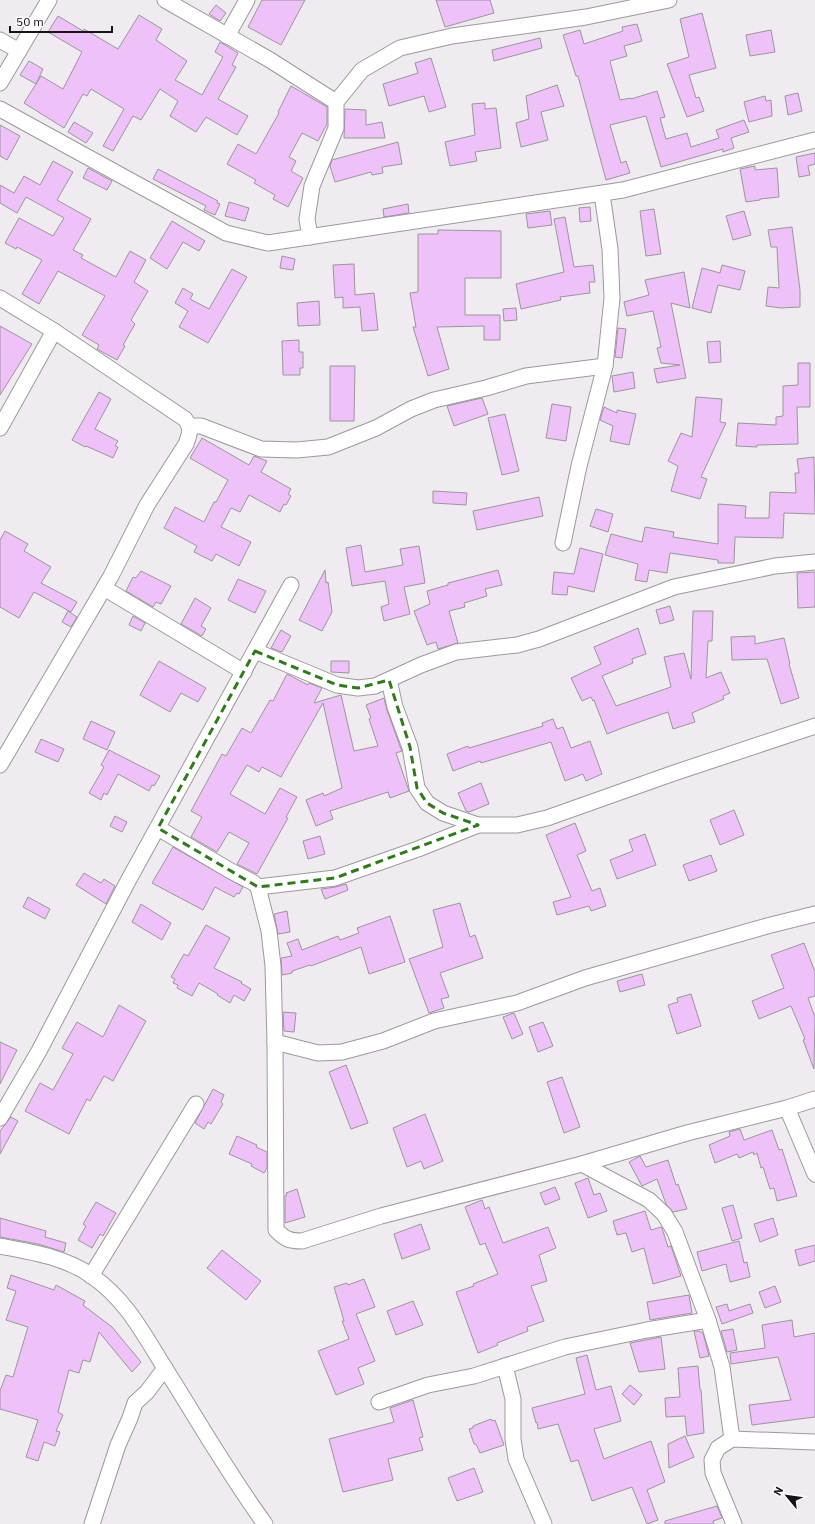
<svg xmlns="http://www.w3.org/2000/svg" width="815" height="1524" viewBox="0 0 815 1524" font-family="'IBM Plex Sans',sans-serif">
<rect width="100%" height="100%" fill="#efebf0"/>
<!-- building -->
<g fill="#efc1f9" stroke="#9a969b">
<polygon points="262,0 305,0 281,45 248,27"/>
<polygon points="436,0 490,0 494,13 445,27"/>
<polygon points="216,5 226,13 220,21 209,14"/>
<polygon points="702,13 716,68 689,75 696,98 699,97 704,111 687,117 667,64 689,57 680,19"/>
<polygon points="139,15 162,29 156,40 187,61 175,80 202,95 223,57 215,52 220,42 238,53 232,65 236,67 218,99 248,116 237,135 206,117 196,132 170,116 178,101 160,89 141,120 133,116 113,151 103,146 124,109 91,89 87,96 83,94 64,128 24,103 41,76 63,89 82,52 48,32 58,16 83,31 84,29 118,49"/>
<polygon points="637,24 642,41 624,46 627,56 610,61 620,100 631,98 631,99 657,91 665,117 660,118 666,139 687,133 691,147 719,138 716,130 744,120 749,132 731,138 734,148 723,152 723,149 661,167 646,116 610,125 621,163 626,161 630,173 606,180 578,76 576,76 563,35 580,30 584,44 623,31 622,27"/>
<polygon points="771,30 775,52 750,56 746,35"/>
<polygon points="540,38 542,48 494,61 492,50"/>
<polygon points="431,58 446,107 429,112 424,96 389,106 383,84 418,73 415,63"/>
<polygon points="29,61 43,69 36,84 20,75"/>
<polygon points="557,85 564,106 541,112 548,140 521,147 516,123 529,119 526,96"/>
<polygon points="291,86 327,107 327,124 318,141 302,133 289,157 296,161 291,171 303,178 288,207 273,199 275,195 254,183 256,180 227,164 238,144 256,154 279,113 278,112"/>
<polygon points="798,93 802,111 788,115 785,96"/>
<polygon points="765,96 766,101 771,100 772,116 749,122 744,102"/>
<polygon points="485,103 485,109 496,108 501,148 475,152 477,161 450,166 445,142 475,135 472,104"/>
<polygon points="345,109 366,110 366,125 382,122 385,138 344,138"/>
<polygon points="74,122 93,133 86,143 68,132"/>
<polygon points="0,125 20,136 7,160 0,156"/>
<polygon points="398,142 402,164 382,167 383,173 372,175 371,172 335,182 330,166 332,160"/>
<polygon points="815,153 815,164 808,166 810,175 799,177 796,157"/>
<polygon points="53,161 73,172 57,200 91,219 73,250 83,255 81,258 116,277 130,251 146,260 134,282 148,291 131,320 135,324 123,345 125,346 117,360 97,349 99,345 82,335 105,296 58,271 39,304 22,294 42,260 17,247 16,249 5,243 19,218 53,236 64,218 26,197 17,213 0,203 0,185 14,193 24,176 40,185"/>
<polygon points="755,166 755,170 777,168 779,197 760,199 760,200 746,202 740,169"/>
<polygon points="88,168 112,181 107,190 83,178"/>
<polygon points="158,169 218,201 217,203 220,204 215,215 204,210 206,206 153,179"/>
<polygon points="229,202 249,208 245,221 225,216"/>
<polygon points="408,204 409,213 384,217 383,209"/>
<polygon points="590,207 591,221 580,222 579,208"/>
<polygon points="654,209 661,254 646,256 640,211"/>
<polygon points="550,211 552,225 528,228 526,214"/>
<polygon points="744,211 751,235 733,240 726,216"/>
<polygon points="565,217 574,267 593,265 595,282 589,282 590,293 560,297 561,300 521,309 516,284 564,272 554,219"/>
<polygon points="172,221 205,241 199,251 183,242 167,269 150,258"/>
<polygon points="792,227 800,290 800,307 781,308 766,306 768,287 779,288 777,247 771,247 768,230"/>
<polygon points="438,230 501,231 501,278 465,278 465,315 500,315 500,340 484,340 484,326 437,327 449,369 428,376 413,327 416,327 410,293 418,292 418,234 438,234"/>
<polygon points="282,256 295,259 293,270 280,268"/>
<polygon points="354,264 355,295 374,293 378,330 362,331 360,307 343,308 343,297 335,298 333,265"/>
<polygon points="722,265 745,271 740,290 718,285 711,313 692,308 702,268 720,273"/>
<polygon points="232,269 247,277 208,343 179,327 188,311 175,303 183,288 193,294 190,299 209,309"/>
<polygon points="684,272 690,308 671,303 686,378 657,383 654,369 680,365 661,363 657,348 661,347 653,311 627,316 624,302 649,295 645,280"/>
<polygon points="319,301 320,325 298,326 297,303"/>
<polygon points="516,308 517,320 504,321 503,309"/>
<polygon points="0,326 32,344 0,395"/>
<polygon points="618,328 626,329 622,358 615,357"/>
<polygon points="299,340 299,352 303,352 303,368 300,368 300,375 283,375 282,341"/>
<polygon points="720,341 721,362 709,363 707,342"/>
<polygon points="798,363 810,363 810,407 797,407 798,444 757,445 757,447 736,446 738,423 776,425 776,417 783,416 783,386 798,385"/>
<polygon points="330,366 355,366 354,421 330,421"/>
<polygon points="633,372 635,388 614,392 612,376"/>
<polygon points="99,392 111,399 95,429 118,441 115,446 118,447 113,458 86,446 85,447 72,440"/>
<polygon points="696,397 722,399 720,422 726,423 701,477 707,479 700,499 671,491 678,466 668,461 681,433 692,437"/>
<polygon points="482,398 488,414 454,426 447,406"/>
<polygon points="552,404 571,407 566,441 546,438"/>
<polygon points="604,407 617,413 617,410 636,414 629,445 610,441 613,426 600,420"/>
<polygon points="505,414 519,471 502,475 488,418"/>
<polygon points="202,438 249,465 254,456 267,461 261,472 291,489 288,494 291,496 286,505 284,504 280,512 249,495 240,512 231,508 221,527 251,542 239,566 216,554 212,561 194,552 197,546 164,528 175,507 204,522 214,502 216,502 228,480 190,458"/>
<polygon points="814,457 815,514 784,513 783,538 735,537 734,563 718,563 718,560 670,553 667,573 649,570 647,582 635,580 638,564 605,555 611,534 642,542 645,527 674,532 673,537 718,544 718,504 746,506 745,518 769,518 770,492 796,493 795,473 799,473 797,459"/>
<polygon points="433,491 467,493 466,505 433,503"/>
<polygon points="539,497 543,516 477,530 473,511"/>
<polygon points="596,509 613,514 608,532 590,526"/>
<polygon points="5,531 28,544 24,551 51,567 41,583 77,602 71,612 34,592 19,618 0,607 0,540"/>
<polygon points="361,545 365,572 403,565 400,549 419,546 425,583 404,587 410,614 384,621 381,607 389,604 385,581 352,586 346,548"/>
<polygon points="580,548 603,554 594,592 568,586 567,595 552,594 554,572 574,574"/>
<polygon points="325,570 326,583 328,582 332,612 322,631 299,620"/>
<polygon points="498,570 502,585 485,589 487,596 464,603 465,607 449,611 458,643 438,649 436,642 427,645 414,611 430,604 427,591 448,585 448,583"/>
<polygon points="141,571 171,586 161,604 156,602 153,607 126,591 133,577 136,578"/>
<polygon points="815,572 815,607 798,608 797,573"/>
<polygon points="238,579 266,591 255,613 228,600"/>
<polygon points="195,598 211,608 201,626 206,629 202,636 181,624"/>
<polygon points="670,606 674,620 660,624 656,610"/>
<polygon points="68,611 77,617 71,627 62,622"/>
<polygon points="693,611 713,611 712,641 708,641 706,678 721,672 730,693 723,696 724,699 692,713 695,722 673,729 668,712 622,728 607,734 594,700 593,701 591,697 582,701 571,678 601,664 594,647 638,628 646,654 632,659 633,663 602,676 616,706 671,687 664,657 684,653 691,679"/>
<polygon points="133,616 145,623 141,631 129,625"/>
<polygon points="281,630 291,636 282,652 271,648"/>
<polygon points="755,636 755,644 784,638 790,664 789,664 799,698 781,704 767,659 732,660 731,637"/>
<polygon points="159,661 206,688 198,702 181,693 170,712 140,695"/>
<polygon points="331,661 349,661 349,673 331,672"/>
<polygon points="287,674 308,685 309,683 322,688 314,703 341,695 354,751 378,746 369,719 371,718 366,705 384,698 387,710 401,749 402,751 396,753 409,791 390,798 388,792 330,811 333,819 316,826 306,800 323,793 324,796 342,788 323,703 281,777 262,767 259,772 247,765 230,794 265,814 280,788 297,797 286,817 288,818 257,874 237,864 249,843 229,832 217,852 191,837 202,817 191,811 222,754 226,756 242,728 251,733 270,700 273,701"/>
<polygon points="553,719 557,729 563,727 571,748 590,741 602,774 586,781 583,774 565,781 551,742 481,763 480,761 453,771 447,754 468,746 469,748 543,726 542,723"/>
<polygon points="91,721 115,732 107,750 83,739"/>
<polygon points="41,739 64,749 58,762 35,752"/>
<polygon points="109,750 160,776 154,786 152,785 149,791 118,774 107,795 104,793 101,800 89,793 104,767 101,765"/>
<polygon points="481,783 489,804 469,812 466,811 458,793"/>
<polygon points="734,810 744,835 720,845 710,820"/>
<polygon points="115,816 127,822 122,832 110,826"/>
<polygon points="575,823 586,851 577,855 592,891 600,888 606,906 591,911 589,906 557,915 553,902 571,897 546,835"/>
<polygon points="645,834 656,865 617,879 610,860 633,851 629,840"/>
<polygon points="320,836 325,854 308,859 303,841"/>
<polygon points="173,847 243,887 239,894 237,893 234,897 215,887 203,910 152,883"/>
<polygon points="711,855 717,871 689,881 683,865"/>
<polygon points="84,873 101,883 104,879 115,886 106,904 76,885"/>
<polygon points="346,884 348,890 325,899 321,889 336,887"/>
<polygon points="28,897 50,909 45,919 23,907"/>
<polygon points="460,903 470,937 475,935 483,958 440,973 449,997 441,999 444,1008 429,1013 409,959 443,947 433,910"/>
<polygon points="141,904 171,923 162,940 132,922"/>
<polygon points="287,911 290,932 278,934 274,914"/>
<polygon points="390,916 405,962 369,974 361,947 311,966 310,965 292,971 292,973 282,975 281,958 292,956 287,943 298,939 302,950 338,936 340,940 359,933 357,928"/>
<polygon points="206,925 230,938 214,968 242,982 241,983 251,989 244,1001 234,995 230,1003 217,995 218,994 199,983 192,996 177,988 178,985 173,983 175,979 171,977 184,954 188,956"/>
<polygon points="804,943 815,972 815,996 808,998 815,1017 814,1069 803,1040 805,1039 791,1006 759,1019 752,1001 784,988 771,955"/>
<polygon points="642,974 645,985 620,992 617,981"/>
<polygon points="691,994 701,1026 677,1034 668,1005 678,1002 677,998"/>
<polygon points="119,1005 146,1021 113,1081 104,1076 90,1101 87,1099 69,1134 25,1111 40,1083 53,1090 73,1054 62,1048 77,1022 103,1037"/>
<polygon points="283,1012 296,1013 294,1032 284,1031"/>
<polygon points="514,1013 523,1034 512,1039 503,1017"/>
<polygon points="543,1022 553,1046 538,1052 529,1027"/>
<polygon points="0,1042 17,1050 0,1084"/>
<polygon points="346,1065 368,1123 351,1129 329,1072"/>
<polygon points="562,1077 580,1127 564,1133 547,1082"/>
<polygon points="213,1089 224,1095 221,1102 223,1104 211,1124 208,1122 204,1129 195,1123"/>
<polygon points="425,1114 443,1161 424,1169 421,1161 407,1167 393,1128"/>
<polygon points="11,1117 18,1121 0,1154 0,1131"/>
<polygon points="740,1129 744,1140 772,1130 779,1150 782,1149 797,1196 777,1201 774,1188 770,1189 763,1167 761,1168 757,1153 754,1155 753,1152 739,1158 737,1154 715,1163 709,1145 730,1136 729,1132"/>
<polygon points="237,1136 257,1145 256,1147 267,1152 267,1168 264,1173 251,1166 252,1164 229,1154"/>
<polygon points="640,1156 646,1167 668,1160 676,1185 678,1184 687,1209 673,1212 666,1204 657,1179 642,1186 629,1162"/>
<polygon points="588,1178 594,1195 600,1193 607,1211 588,1218 575,1183"/>
<polygon points="555,1187 560,1199 545,1205 540,1193"/>
<polygon points="297,1189 305,1217 285,1223 285,1196 287,1195 286,1193"/>
<polygon points="482,1200 485,1209 489,1207 503,1243 548,1227 556,1248 539,1255 547,1281 531,1286 544,1321 527,1327 528,1331 497,1343 498,1345 478,1353 456,1292 474,1286 473,1284 498,1274 485,1243 480,1245 465,1207"/>
<polygon points="96,1202 116,1213 103,1236 100,1234 92,1248 78,1240 86,1226 83,1224"/>
<polygon points="733,1205 742,1238 732,1241 722,1208"/>
<polygon points="645,1211 651,1230 661,1227 662,1228 668,1247 671,1246 681,1276 653,1284 644,1248 632,1252 626,1233 617,1235 613,1221"/>
<polygon points="0,1218 46,1231 45,1237 66,1243 64,1252 38,1244 0,1237"/>
<polygon points="773,1218 778,1235 760,1242 754,1224"/>
<polygon points="421,1224 430,1249 402,1259 394,1234"/>
<polygon points="739,1241 744,1263 747,1262 750,1277 730,1282 726,1264 702,1271 697,1252"/>
<polygon points="815,1245 815,1261 799,1266 795,1250"/>
<polygon points="222,1250 261,1281 246,1300 207,1268"/>
<polygon points="11,1275 54,1290 56,1285 85,1301 83,1305 112,1327 141,1362 132,1372 99,1332 90,1362 83,1360 79,1373 69,1370 58,1412 63,1415 56,1431 60,1432 55,1446 44,1442 38,1461 26,1457 38,1420 0,1409 0,1391 6,1375 13,1377 28,1327 6,1320 16,1291 7,1288"/>
<polygon points="364,1279 375,1307 356,1314 375,1361 358,1368 364,1384 336,1395 318,1351 349,1339 342,1321 344,1321 334,1287 347,1283 348,1285"/>
<polygon points="775,1286 781,1302 765,1308 759,1292"/>
<polygon points="689,1295 692,1313 650,1320 647,1302"/>
<polygon points="413,1301 423,1325 396,1335 387,1311"/>
<polygon points="727,1304 729,1311 750,1304 753,1313 722,1324 716,1307"/>
<polygon points="792,1320 794,1337 815,1333 815,1417 752,1425 749,1405 791,1400 778,1357 731,1364 730,1353 765,1348 762,1325"/>
<polygon points="733,1329 737,1350 727,1352 721,1331"/>
<polygon points="694,1331 699,1331 703,1333 709,1356 700,1358"/>
<polygon points="661,1337 665,1369 639,1372 630,1343"/>
<polygon points="587,1355 596,1390 611,1386 621,1421 594,1429 604,1459 651,1441 665,1482 647,1490 658,1520 647,1524 632,1487 592,1501 578,1460 571,1462 558,1424 538,1429 537,1422 536,1423 532,1408 585,1394 576,1358"/>
<polygon points="698,1366 700,1390 701,1390 704,1433 687,1436 685,1416 666,1417 665,1398 680,1397 678,1368"/>
<polygon points="630,1385 642,1395 634,1405 622,1394"/>
<polygon points="413,1400 423,1437 419,1438 423,1450 388,1459 393,1480 343,1492 329,1439 394,1422 390,1408"/>
<polygon points="491,1419 492,1421 495,1420 504,1445 480,1453 476,1444 474,1444 469,1429 473,1428 473,1426"/>
<polygon points="685,1436 694,1457 669,1468 668,1444"/>
<polygon points="474,1468 483,1492 457,1501 448,1478"/>
<polygon points="717,1506 722,1518 713,1521 714,1524 665,1524 665,1521"/>
</g>
<g fill="none" stroke-linecap="round" stroke-linejoin="round">
<!-- street casing -->
<g stroke="#9d999e" stroke-width="17">
<g id="street">
<polyline points="165,0 270,60 336,102"/>
<polyline points="227,36 247,0"/>
<polyline points="0,40 19,51"/>
<polyline points="0,83 49,0"/>
<polyline points="0,109 226,233 268,243 623,190 815,140"/>
<polyline points="310,237 307,219 312,186 336,128 336,102 362,70 400,48 452,36 586,17 669,0"/>
<path d="M0 298 54 331 185 419C192 429 190 433 186 444L147 505 111 576 0 765"/>
<polyline points="189,426 201,426 261,449 297,450 328,447 376,428 411,409 434,400 486,388 526,376 605,366"/>
<polyline points="0,428 54,331"/>
<polyline points="563,543 579,466 605,366 612,298 610,249 602,194"/>
<polyline points="104,588 244,672"/>
<polyline points="255,651 337,685 358,688 375,686 421,665 456,652 517,645 539,639 674,587 775,566 815,562"/>
<polyline points="389,680 395,707 410,747 417,788 427,803 443,813 478,825"/>
<path d="M158 828 229 870 254 883 258 887 269 931 273 966 275 1042 276 1230C285 1239 289 1241 302 1241L381 1216 582 1164 687 1133 787 1108 815 1099"/>
<polyline points="258,887 335,878 418,849 478,825 517,825 547,818 674,773 815,726"/>
<polyline points="275,1042 318,1053 342,1052 383,1041 434,1021 517,1003 585,978 767,926 815,914"/>
<polyline points="787,1108 815,1174"/>
<polyline points="0,1118 39,1051 128,881 291,585"/>
<polyline points="582,1164 649,1200 664,1214 675,1232 708,1320 722,1367 732,1439"/>
<path d="M0 1246C32 1252 65 1257 92 1276 128 1301 145 1337 168 1373 200 1424 230 1476 265 1524"/>
<polyline points="91,1276 196,1104"/>
<polyline points="505,1366 513,1399 513,1439 516,1459 544,1524"/>
<polyline points="379,1402 428,1385 474,1376 565,1347 647,1330 708,1320"/>
<polyline points="92,1524 118,1445 130,1418 135,1403 147,1392 165,1368"/>
<polyline points="734,1524 713,1473 712,1460 718,1448 732,1439 815,1442"/>
</g>
</g>
<!-- street -->
<use href="#street" stroke="#fff" stroke-width="15"/>
</g>
<!-- marked area -->
<path fill="none" stroke="#31791d" stroke-width="3" stroke-dasharray="8 5" stroke-linejoin="round" d="M255 651 337 685 358 688 389 680 410 747 417 788 427 803 443 813 478 825 335 878 258 887 158 828Z"/>
<!-- north arrow -->
<g transform="translate(787 1496) rotate(299)" stroke="#fdf9fe" stroke-width="3" paint-order="stroke">
<path d="M0-3L7 15L0 10L-7 15Z" fill="#161516"/>
<text y="-6" font-size="11" font-weight="bold" text-anchor="middle" fill="#161516">N</text>
</g>
<!-- scale -->
<path d="M10 26v6h102v-6" fill="none" stroke="#161516" stroke-width="2"/>
<text x="16" y="26" font-size="12" fill="#161516" stroke="#fdf9fe" stroke-width="3" paint-order="stroke">50 m</text>
</svg>
